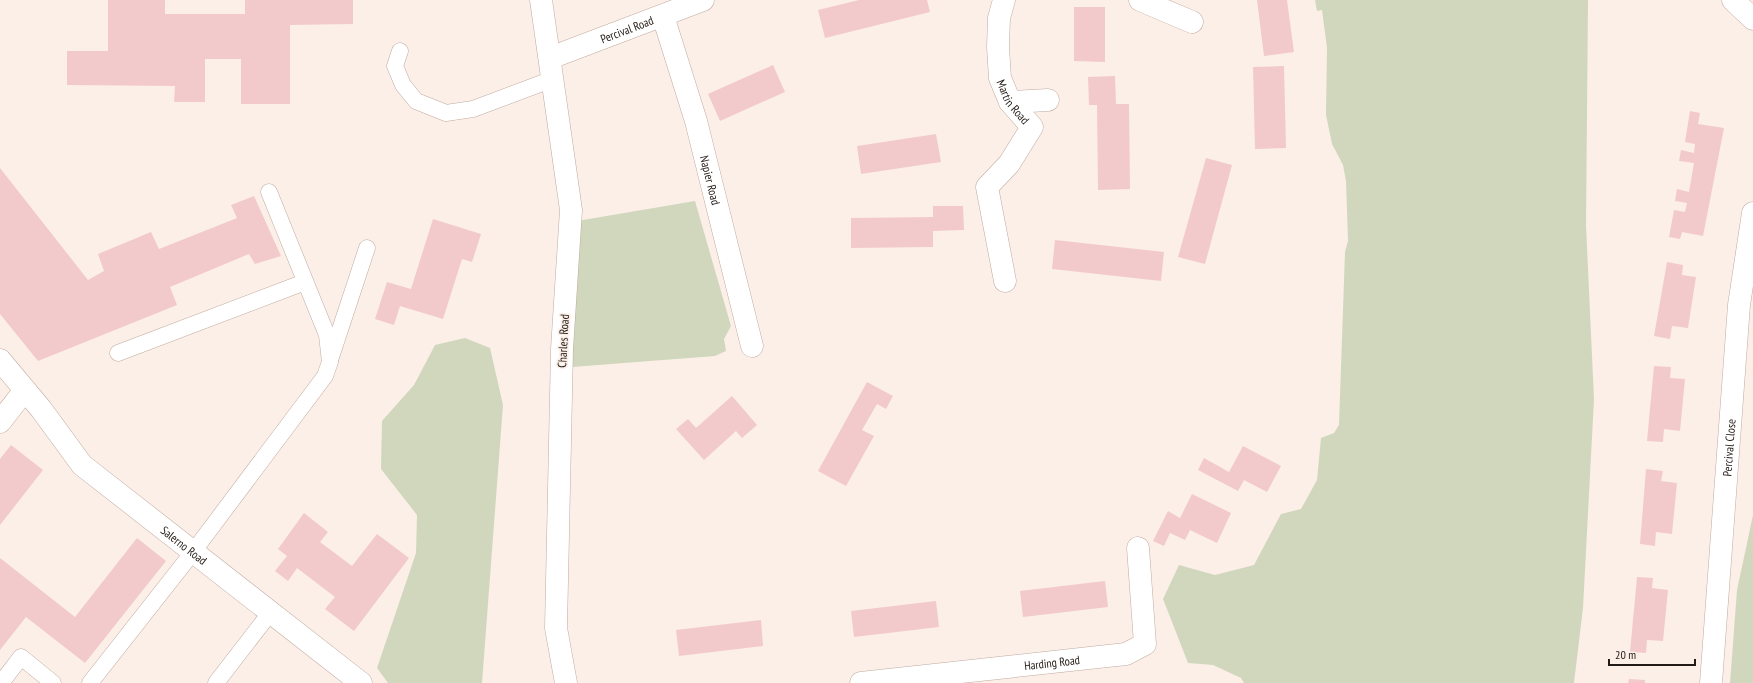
<svg xmlns="http://www.w3.org/2000/svg" width="1753" height="683" viewBox="0 0 1753 683" font-family="'PT Sans Narrow',sans-serif">
<rect width="100%" height="100%" fill="#fcefe8"/>
<!-- green -->
<g fill="#d1d7bc">
<polygon points="1315,0 1588,0 1586,225 1594,399 1583,608 1574,683 1244,683 1241,678 1213,665 1188,663 1163,599 1179,565 1215,575 1254,565 1281,514 1301,509 1317,480 1321,438 1334,433 1339,425 1345,252 1348,241 1346,181 1343,165 1332,144 1326,115 1327,48 1322,10 1317,11"/>
<polygon points="695,201 731,326 724,339 726,351 715,356 572,367 577,221"/>
<polygon points="465,338 490,348 503,405 482,683 388,683 377,668 416,553 417,515 381,469 382,421 414,385 435,345"/>
<polygon points="1753,515 1753,683 1730,683 1737,590"/>
</g>
<!-- building -->
<g fill="#f3cacb">
<polygon points="108,0 165,0 165,14 245,14 245,0 353,0 353,24 290,25 290,104 241,104 241,59 205,59 205,102 174,102 175,86 67,85 67,51 108,51"/>
<polygon points="859,0 927,0 930,12 825,38 818,10"/>
<polygon points="1257,0 1287,0 1294,52 1264,56"/>
<polygon points="1074,7 1105,7 1105,62 1074,61"/>
<polygon points="773,65 785,92 720,121 708,94"/>
<polygon points="1284,66 1286,148 1255,149 1253,67"/>
<polygon points="1115,76 1116,104 1129,104 1130,189 1098,190 1097,105 1089,105 1088,77"/>
<polygon points="1690,111 1700,113 1698,124 1724,128 1703,236 1682,232 1680,239 1669,237 1674,210 1685,212 1687,203 1675,201 1677,189 1689,192 1694,163 1679,161 1681,150 1694,153 1695,144 1685,142"/>
<polygon points="936,134 941,162 861,174 857,146"/>
<polygon points="1206,158 1232,165 1205,264 1178,257"/>
<polygon points="0,168 88,280 104,271 98,254 151,232 159,249 237,218 231,205 254,196 281,256 255,264 249,254 170,287 177,305 38,361 0,314"/>
<polygon points="933,206 963,206 964,230 933,231 933,247 851,248 851,218 933,217"/>
<polygon points="433,219 481,234 472,262 462,259 443,319 400,306 394,325 375,319 387,282 411,289"/>
<polygon points="1055,240 1164,252 1161,281 1052,269"/>
<polygon points="1667,262 1683,265 1682,275 1696,277 1688,328 1672,326 1670,339 1654,336"/>
<polygon points="1654,366 1671,367 1670,378 1685,379 1680,431 1664,429 1663,442 1647,441"/>
<polygon points="867,382 893,396 886,409 877,404 862,430 874,436 846,486 818,471"/>
<polygon points="732,396 757,425 742,438 736,431 704,460 676,429 688,419 696,428"/>
<polygon points="11,445 43,470 0,525 0,459"/>
<polygon points="1243,446 1281,466 1267,492 1244,480 1238,491 1198,470 1204,458 1229,472"/>
<polygon points="1646,469 1663,471 1661,481 1677,483 1672,534 1656,532 1655,546 1640,544"/>
<polygon points="1192,494 1231,513 1217,543 1190,530 1185,540 1170,533 1164,546 1153,541 1168,511 1180,518"/>
<polygon points="304,513 328,532 320,542 352,566 377,534 409,558 354,631 325,609 335,597 297,568 288,581 275,571 287,556 278,549"/>
<polygon points="137,538 166,561 85,663 26,617 0,650 0,558 75,617"/>
<polygon points="1637,577 1653,578 1652,588 1668,590 1663,641 1647,640 1646,653 1630,652"/>
<polygon points="1105,581 1108,607 1023,617 1020,591"/>
<polygon points="936,601 939,627 854,637 851,611"/>
<polygon points="761,620 763,646 679,656 676,630"/>
<polygon points="1629,679 1645,680 1645,683 1628,683"/>
</g>
<g fill="none" stroke-linecap="round" stroke-linejoin="round">
<!-- lane casing -->
<g stroke="#bfaba0" stroke-width="17">
<g id="lane">
<polyline points="400,51 395,66 403,85 416,101 446,113 473,109 553,79"/>
<polyline points="118,353 305,282"/>
<polyline points="331,357 367,248"/>
<polyline points="1,683 21,657 53,683"/>
<polyline points="90,683 193,552 325,376 330,362 327,335 269,192"/>
<polyline points="216,683 270,613"/>
</g>
</g>
<!-- street casing -->
<g stroke="#bfaba0" stroke-width="23">
<g id="street">
<polyline points="541,0 571,210 562,349 556,628 566,683"/>
<path id="s1" d="M1004 0 999 18 998 47 1000 78 1010 102 1032 127 1009 164 987 187 1005 281"/>
<polyline points="1140,0 1192,22"/>
<polyline points="1733,0 1753,19"/>
<path id="s2" d="M663 16 696 121 752 346"/>
<path id="s3" d="M550 58 703 0"/>
<polyline points="1010,102 1048,100"/>
<path id="s4" d="M0 360 41 409 82 465 361 683"/>
<polyline points="0,422 25,390"/>
<path id="s5" d="M861 683 1126 654 1145 644 1138 548"/>
<path id="s6" d="M1711 683 1739 305 1753 213"/>
</g>
</g>
<!-- lane -->
<use href="#lane" stroke="#fff" stroke-width="16"/>
<!-- street -->
<use href="#street" stroke="#fff" stroke-width="22"/>
</g>
<g text-anchor="middle" dominant-baseline="central" stroke-width="3.5" stroke-linejoin="round" paint-order="stroke">
<!-- street labels -->
<g font-size="12" fill="#221a16" stroke="#fcefe8">
<text stroke="none"><textPath href="#s3" startOffset="82">Percival Road</textPath></text>
<text stroke="none"><textPath href="#s1" startOffset="106">Martin Road</textPath></text>
<text stroke="none"><textPath href="#s2" startOffset="171">Napier Road</textPath></text>
<text transform="translate(563 341) rotate(-87)">Charles Road</text>
<text stroke="none"><textPath href="#s6" startOffset="236">Percival Close</textPath></text>
<text stroke="none"><textPath href="#s4" startOffset="263">Salerno Road</textPath></text>
<text stroke="none"><textPath href="#s5" startOffset="192">Harding Road</textPath></text>
</g>
</g>
<!-- scale -->
<path d="M1609 659v6h86v-6" fill="none" stroke="#221a16" stroke-width="2"/>
<text x="1615" y="659" font-size="12" fill="#221a16" stroke="#fcefe8" stroke-width="3" paint-order="stroke">20 m</text>
</svg>
